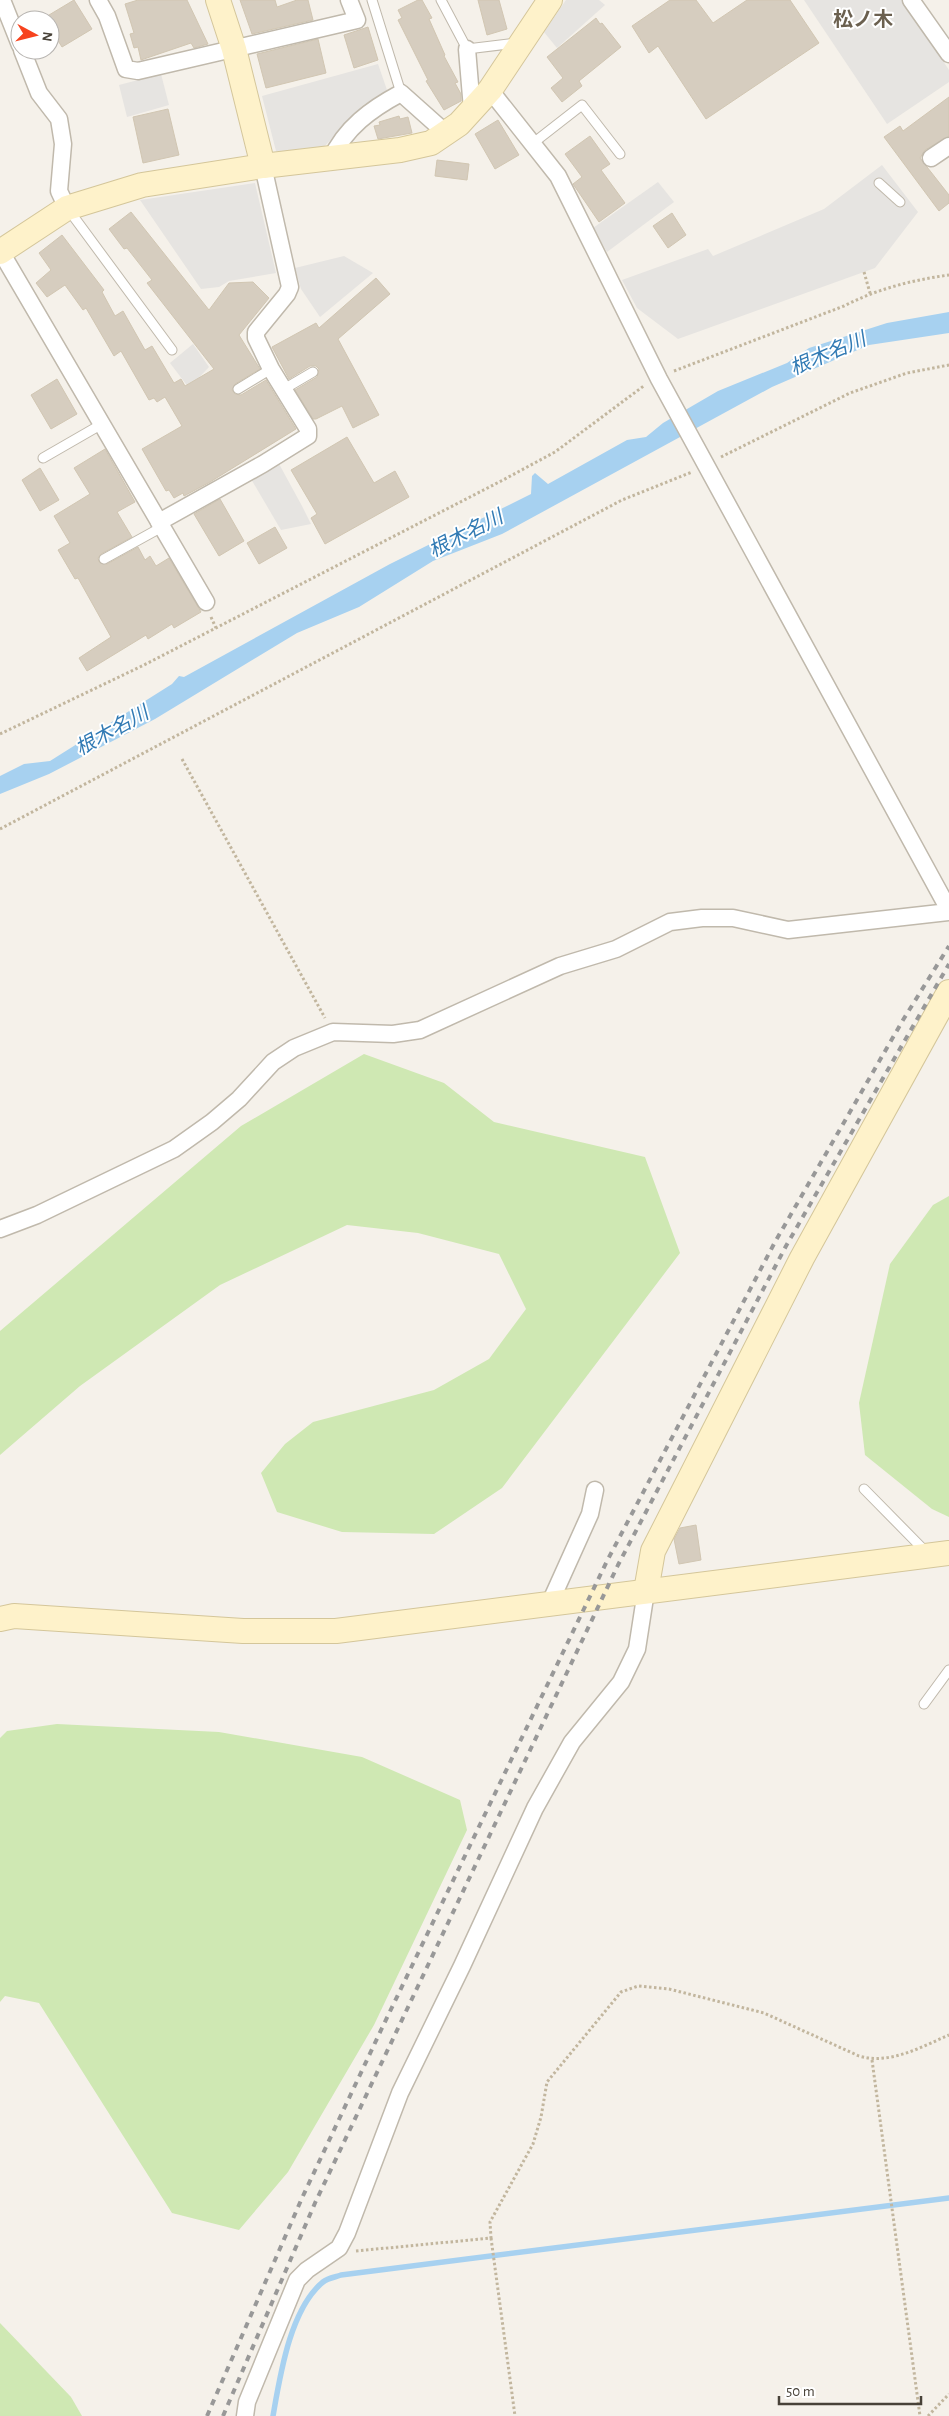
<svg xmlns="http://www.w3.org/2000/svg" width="949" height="2416" viewBox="0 0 949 2416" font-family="'Alegreya Sans','Noto Sans JP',sans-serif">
<rect width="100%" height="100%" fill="#f5f1ea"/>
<!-- green -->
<g fill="#cfe8b3">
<polygon points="364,1054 444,1083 494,1122 645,1157 680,1253 502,1488 434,1534 342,1532 277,1512 261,1473 285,1444 313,1422 434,1390 489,1359 526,1309 499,1254 418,1233 347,1225 220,1285 80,1386 0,1455 0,1331 241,1126"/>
<polygon points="949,1196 949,1517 932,1509 865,1455 859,1403 890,1264 933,1205"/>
<polygon points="57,1724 219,1732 362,1757 460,1800 467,1830 374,2025 288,2172 239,2230 172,2213 39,2003 5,1996 0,2002 0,1738 7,1731"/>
<polygon points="0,2323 71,2397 82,2416 0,2416"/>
</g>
<!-- parking -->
<g fill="#e6e4e1">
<polygon points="566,0 599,0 605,5 557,48 544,32"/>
<polygon points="804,0 902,0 949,70 949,82 887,124"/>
<polygon points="378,64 387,90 362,106 321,150 276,151 262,96"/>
<polygon points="161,74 169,105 127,117 119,85"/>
<polygon points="882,165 918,212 875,268 678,339 637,308 622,280 708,249 713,256 824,209"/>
<polygon points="658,182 674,202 607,252 593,228"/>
<polygon points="255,183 276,273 229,281 219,287 201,289 140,200"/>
<polygon points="344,256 373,273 320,317 301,289 295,268"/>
<polygon points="193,344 209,367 189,388 170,363"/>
<polygon points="278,462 302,506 311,524 281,530 251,479"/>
</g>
<!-- water -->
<polygon fill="#a7d1f0" points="949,312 949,333 869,345 772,387 502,534 433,561 359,607 297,633 155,719 49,774 0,794 0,776 24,764 50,761 172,684 179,676 184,677 390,564 531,494 532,476 535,473 548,484 627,440 646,437 663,423 718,391 787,363 809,348 887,323"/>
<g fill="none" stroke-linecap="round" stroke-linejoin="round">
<!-- stream -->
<path stroke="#a7d1f0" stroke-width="5.5" d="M273 2416C280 2376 290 2309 323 2282 328 2278 336 2277 341 2275L949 2198"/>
</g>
<!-- building -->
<g fill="#d6cdbf" stroke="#d1c6b2">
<polygon points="74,0 92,29 62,47 50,28 50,20 44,18"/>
<polygon points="138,0 187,0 208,44 194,48 191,43 141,60 138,47 134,48 130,34 134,33 125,4"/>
<polygon points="240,0 275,0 277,7 297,0 308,0 313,20 252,34"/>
<polygon points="418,0 422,0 432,18 429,19 445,55 444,56 458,82 455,83 461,94 461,101 444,110 426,81 428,80 398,20 402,18 398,10"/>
<polygon points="478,0 499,0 507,29 487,35"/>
<polygon points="670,0 696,0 713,23 747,0 790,0 819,43 706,119 658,46 649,53 632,26"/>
<polygon points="596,18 600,24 602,23 621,47 579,81 582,86 562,102 551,88 563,78 547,57"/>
<polygon points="368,27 378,60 354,68 344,35"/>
<polygon points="318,39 326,73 266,88 257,54"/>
<polygon points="949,97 949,136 925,150 920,158 949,195 949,203 939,211 884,137 900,126 903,131"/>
<polygon points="168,109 179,155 143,163 133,117"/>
<polygon points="399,116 400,119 408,117 412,133 378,139 374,126 380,125 379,122"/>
<polygon points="498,120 519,155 495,169 475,134"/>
<polygon points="590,136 610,164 601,170 625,203 599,222 573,184 582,177 565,154"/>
<polygon points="437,160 469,164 467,180 435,176"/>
<polygon points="131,212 209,310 229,283 253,282 269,298 239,335 260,369 235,384 232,390 235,394 241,395 266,380 296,429 210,482 184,496 183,493 174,498 169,490 166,491 142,449 182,426 165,397 157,402 154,398 149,400 121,351 114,356 86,308 83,310 65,285 47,297 36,283 51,270 39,253 62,235 104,290 102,292 115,316 123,311 145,350 152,346 174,383 181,379 185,386 214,369 147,283 152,280 127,248 124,249 109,229"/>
<polygon points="672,213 686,235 668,248 653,226"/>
<polygon points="376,278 390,294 338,339 379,415 353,428 342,406 316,419 313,419 295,390 317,377 319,369 316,366 310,366 289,379 272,347 316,323 319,328"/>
<polygon points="57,379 77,414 51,429 31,395"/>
<polygon points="347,437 374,483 395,471 409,497 325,544 311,518 317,514 291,470"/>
<polygon points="105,449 135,502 117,512 132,537 101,554 98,558 99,562 107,564 138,547 145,560 150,556 156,566 169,558 201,612 174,628 172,624 148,639 146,635 87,671 79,658 111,637 78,578 75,579 58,550 70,543 54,516 90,494 74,468"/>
<polygon points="40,468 59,500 40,511 22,480"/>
<polygon points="220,499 244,541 219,556 194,514"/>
<polygon points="275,527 287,548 259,564 247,543"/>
<polygon points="696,1525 701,1560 679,1564 674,1539 680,1528"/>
</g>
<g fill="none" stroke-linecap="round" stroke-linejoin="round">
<!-- lane casing -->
<g stroke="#c0b9ac" stroke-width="11">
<g id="lane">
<polyline points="372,0 401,93"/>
<polyline points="441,0 467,49 517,43"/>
<polyline points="532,144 582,105 620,154"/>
<polyline points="879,183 900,202"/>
<polyline points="68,209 172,350"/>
<polyline points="238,389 271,369"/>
<polyline points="284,389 313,372"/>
<polyline points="43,458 102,424"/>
<polyline points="104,559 162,527"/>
<polyline points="864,1489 926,1552"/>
<polyline points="924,1704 949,1670"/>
</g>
</g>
<!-- street casing -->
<g stroke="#c0b9ac" stroke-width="19">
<g id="street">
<polyline points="2,0 20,45"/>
<polyline points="98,0 107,16 126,69 138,71 357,20 349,0"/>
<polyline points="911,0 949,54"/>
<polyline points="467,49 472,109"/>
<polyline points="22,50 39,93 59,119 63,144 59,191 67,208"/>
<polyline points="490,90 558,176 659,379 949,910"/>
<polyline points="931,158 949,146"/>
<path d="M331 159C345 128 371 109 401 93L447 134"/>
<polyline points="1,252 206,602"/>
<polyline points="159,522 263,464 308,436 308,429 271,369 256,338 256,332 287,294 290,287 263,166"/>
<polyline points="0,1229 37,1215 174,1149 212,1122 239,1099 273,1062 294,1048 333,1032 393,1034 420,1030 560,966 616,949 670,922 702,918 733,918 788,930 949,912"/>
<polyline points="549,1605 590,1514 595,1490"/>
<polyline points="245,2416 247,2402 297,2280 307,2270 339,2248 347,2233 400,2093 462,1966 535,1808 572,1742 621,1682 637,1649 646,1591"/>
</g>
</g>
<!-- secondary casing -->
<g stroke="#d4c69a" stroke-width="26">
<g id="secondary">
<polyline points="218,0 234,49 263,166"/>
<polyline points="0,252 67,208 142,185 263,166 400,150 431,143 459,124 490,90 550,0"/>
<polyline points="646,1591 653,1551 802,1258 949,992"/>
<polyline points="0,1619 14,1616 243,1631 336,1631 949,1553"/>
</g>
</g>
<!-- path -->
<g stroke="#c2b69e" stroke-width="3" stroke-dasharray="2.5 2.5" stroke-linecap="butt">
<polyline points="864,272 870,293"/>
<path d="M674 371 844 306C877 289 912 280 949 275"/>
<polyline points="721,457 850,393 907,373 949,365"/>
<polyline points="211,617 216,628"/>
<polyline points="0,734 144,665 503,480 555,452 645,385"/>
<polyline points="182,759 325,1018"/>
<polyline points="0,829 622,500 692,472"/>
<polyline points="872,2060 920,2416"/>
<polyline points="491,2238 515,2416"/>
<path d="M356 2251 491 2238 490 2222 533 2144 541 2117 547 2082 621 1992 638 1986 669 1989 764 2013 859 2056C890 2065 921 2047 949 2035"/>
<polyline points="928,2416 949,2394"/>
</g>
<!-- lane -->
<use href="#lane" stroke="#fff" stroke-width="9"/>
<!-- street -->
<use href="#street" stroke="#fff" stroke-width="16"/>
<!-- secondary -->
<use href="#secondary" stroke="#fef2ca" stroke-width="24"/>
<!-- rail -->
<g stroke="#989898" stroke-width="4" stroke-dasharray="6 6" stroke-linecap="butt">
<polyline points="207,2416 302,2198 382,2028 607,1561 775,1242 903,1020 949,946"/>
<polyline points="223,2416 315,2203 618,1565 786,1246 949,964"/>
</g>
</g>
<g text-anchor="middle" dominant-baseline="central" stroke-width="4" stroke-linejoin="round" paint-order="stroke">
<!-- neighbourhood labels -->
<g font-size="20" font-weight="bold" fill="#6b604f" stroke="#fff">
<text x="863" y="20">松ノ木</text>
</g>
<!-- water labels -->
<g font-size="20" font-style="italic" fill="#317ab4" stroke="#fff">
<text transform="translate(828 354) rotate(-23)">根木名川</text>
<text transform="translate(466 534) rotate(-27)">根木名川</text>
<text transform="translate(112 731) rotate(-29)">根木名川</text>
</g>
</g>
<!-- north arrow -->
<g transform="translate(35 35) rotate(97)"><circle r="24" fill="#ffffff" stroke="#b6b3af"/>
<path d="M0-4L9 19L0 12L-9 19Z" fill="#f7431e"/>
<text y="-8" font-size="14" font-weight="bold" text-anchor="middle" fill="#484238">N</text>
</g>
<!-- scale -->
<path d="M779 2396v8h142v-8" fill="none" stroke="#484238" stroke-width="2.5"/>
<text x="786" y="2396" font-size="15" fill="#484238" stroke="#ffffff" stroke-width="4" paint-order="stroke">50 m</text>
</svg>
